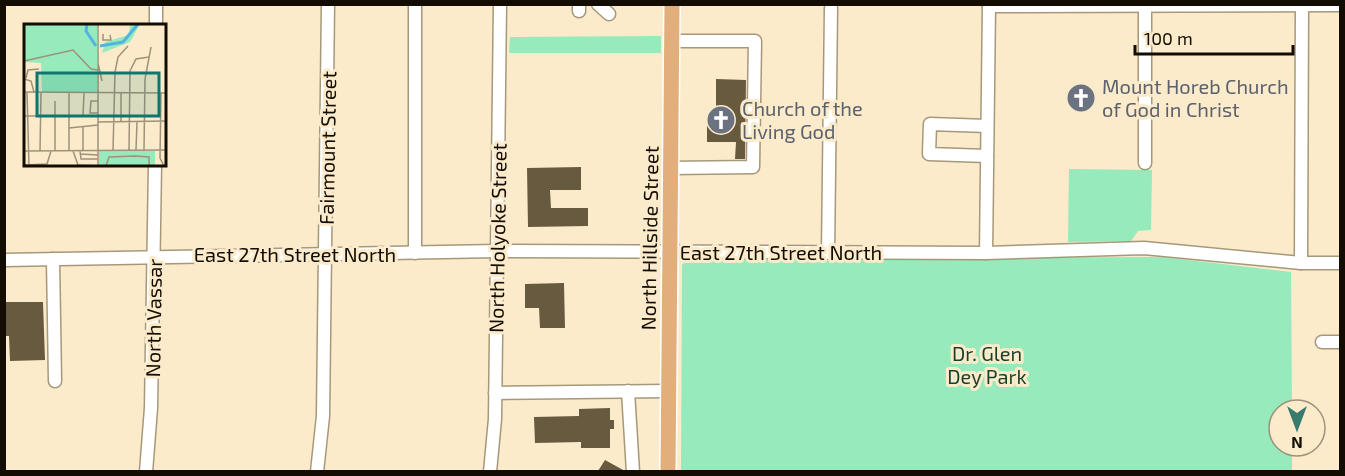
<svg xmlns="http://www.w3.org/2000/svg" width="1345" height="476" viewBox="0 0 1345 476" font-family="'Exo 2',sans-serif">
<rect width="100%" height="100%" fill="#fbebcb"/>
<!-- green -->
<g fill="#96eabb">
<polygon points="661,36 661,53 509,53 510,37"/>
<polygon points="1069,169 1152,170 1151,230 1138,231 1131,241 1068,242"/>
<polygon points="1162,257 1291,272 1292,410 1279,410 1279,446 1292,446 1292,471 681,472 682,265 688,259"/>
</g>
<!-- building -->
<g fill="#685a3e">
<polygon points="716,79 746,80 745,159 735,159 736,142 707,142 707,119 716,119"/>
<polygon points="581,167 581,190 550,190 551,208 588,208 588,226 528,227 527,168"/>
<polygon points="564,283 565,328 540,328 539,308 525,308 525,284"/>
<polygon points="4,302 43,302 45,360 10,361 9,336 4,336"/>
<polygon points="610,408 610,420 614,420 614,429 610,429 610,448 581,448 581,442 535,443 534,417 579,416 579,409"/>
<polygon points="605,460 625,471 598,471"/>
</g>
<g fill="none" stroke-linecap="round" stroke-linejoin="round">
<!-- minor casing -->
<g stroke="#a7987a" stroke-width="15">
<g id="minor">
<polyline points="598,4 609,14"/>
<polyline points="989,6 1340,5"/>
<polyline points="579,11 579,4"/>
<polyline points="156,26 156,4"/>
<polyline points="987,156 929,154 930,124 987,126"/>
<polyline points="1145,163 1145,4"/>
<polyline points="671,168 753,167 755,41 672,41"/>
<polyline points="415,253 415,4"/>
<polyline points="828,253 831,8"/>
<polyline points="986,253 989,4"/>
<polyline points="53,259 55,381"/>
<polyline points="4,260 497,251 986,253 1144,248 1301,263 1340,263"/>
<polyline points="1301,263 1302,4"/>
<polyline points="1322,342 1340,342"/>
<polyline points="628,391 633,472"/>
<polyline points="495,393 669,391"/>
<polyline points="146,472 151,408 155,165"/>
<polyline points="317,472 323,416 328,4"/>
<polyline points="490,472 495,419 500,4"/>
</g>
</g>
<!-- major casing -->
<g stroke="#fff" stroke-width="18">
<polyline id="major" points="668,472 672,4"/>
</g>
<!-- minor -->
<use href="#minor" stroke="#fff" stroke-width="12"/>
<!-- major -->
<use href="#major" stroke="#e2ae7b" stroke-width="15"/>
</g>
<!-- icons -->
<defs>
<g id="church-disc" transform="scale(1.5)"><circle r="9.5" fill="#6b7280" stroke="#fbebcb"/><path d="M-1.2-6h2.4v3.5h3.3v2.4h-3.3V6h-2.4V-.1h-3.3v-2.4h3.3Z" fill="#fff"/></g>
</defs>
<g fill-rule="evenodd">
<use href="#church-disc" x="1081" y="98"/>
<use href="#church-disc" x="721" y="120"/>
</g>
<g text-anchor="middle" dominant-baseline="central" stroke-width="6" stroke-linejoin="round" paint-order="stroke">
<!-- worship labels -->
<g font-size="20" fill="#5b616d" stroke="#fbebcb" text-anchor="start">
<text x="1102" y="86">Mount Horeb Church<tspan x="1102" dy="23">of God in Christ</tspan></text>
<text x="742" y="108">Church of the<tspan x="742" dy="23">Living God</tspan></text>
</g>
<!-- street labels -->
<g font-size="20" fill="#120c03" stroke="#fbebcb">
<text transform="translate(327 148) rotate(-89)">Fairmount Street</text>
<text transform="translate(497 238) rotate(-89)">North Holyoke Street</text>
<text transform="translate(649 238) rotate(-89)">North Hillside Street</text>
<text x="781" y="252">East 27th Street North</text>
<text x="295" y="254">East 27th Street North</text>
<text transform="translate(153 318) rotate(-89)">North Vassar</text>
</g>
<!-- park labels -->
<g font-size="20" fill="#193f2c" stroke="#fbebcb">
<text x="987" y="353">Dr. Glen<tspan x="987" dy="23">Dey Park</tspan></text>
</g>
</g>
<!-- overview -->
<g transform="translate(24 24)">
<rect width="142" height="142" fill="#fbebcb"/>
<path d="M0 0H73V69L18 68 17 39 0 38ZM106 0H116L106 18 78 29 81 18 105 11ZM75 127H131V142H75Z" fill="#96eabb"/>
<path fill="none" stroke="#54b4e1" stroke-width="3" d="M63 0 62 7 72 22M76 22 99 18 114 0"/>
<path fill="none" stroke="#9e927b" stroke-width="1.5" d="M79 10V16H87L86 11M0 37 49 26 67 45 74 46M74 39 78 57M2 54 4 46 15 45M0 55 7 57 10 68M0 68 143 69M3 68 5 142M137 69 136 134 140 142M74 89H66L67 77H74M0 92H45M59 92 60 69M74 98 143 97M97 98V69M45 104 74 101M89 126 91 48 94 33 104 22M105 126 106 47 112 35 125 33M112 126 113 98M120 126 121 55 127 23M0 127 143 126M16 127 17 69M31 127V77M45 127V69M49 127 54 141 74 142M56 127 57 135H74M59 127V103M56 130 74 131M0 141 23 140 27 127M74 142V0M82 142 85 133 111 132 125 133V142"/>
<path fill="#0f766e" fill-opacity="0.15" stroke="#0f766e" stroke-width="3" d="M13 49H135V92H13Z"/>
<rect width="142" height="142" fill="none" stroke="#120c03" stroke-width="3"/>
</g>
<!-- border -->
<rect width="1345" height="476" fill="none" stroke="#120c03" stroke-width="12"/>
<!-- north arrow -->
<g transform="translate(1297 428) rotate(180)"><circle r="28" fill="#fbebcb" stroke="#9e927b" stroke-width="1.5"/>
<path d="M0-4.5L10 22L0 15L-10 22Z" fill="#387b6e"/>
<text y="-9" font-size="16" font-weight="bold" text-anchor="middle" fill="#120c03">N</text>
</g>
<!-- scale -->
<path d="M1135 45v9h158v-9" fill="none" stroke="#120c03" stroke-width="3"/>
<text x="1144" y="45" font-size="18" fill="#120c03" stroke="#fbebcb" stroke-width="4.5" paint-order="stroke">100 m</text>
</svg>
